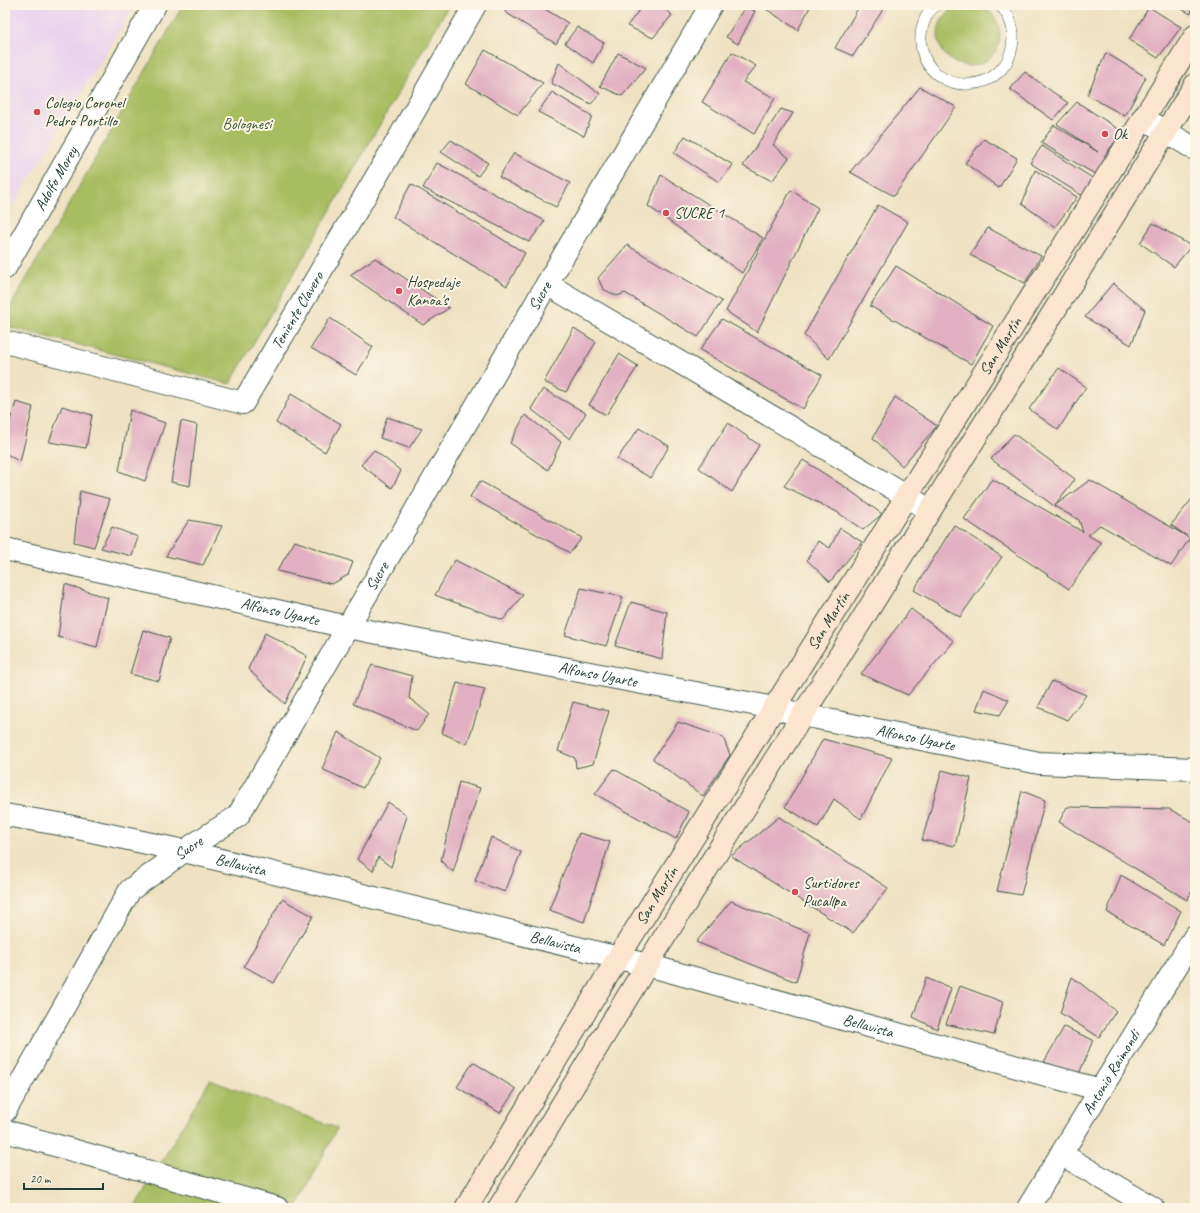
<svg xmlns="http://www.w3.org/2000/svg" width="1200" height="1213" viewBox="0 0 1200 1213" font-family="Caveat,sans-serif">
<rect width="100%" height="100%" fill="#fcf5e5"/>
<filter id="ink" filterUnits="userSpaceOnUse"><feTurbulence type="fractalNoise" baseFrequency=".025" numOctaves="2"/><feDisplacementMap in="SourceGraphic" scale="8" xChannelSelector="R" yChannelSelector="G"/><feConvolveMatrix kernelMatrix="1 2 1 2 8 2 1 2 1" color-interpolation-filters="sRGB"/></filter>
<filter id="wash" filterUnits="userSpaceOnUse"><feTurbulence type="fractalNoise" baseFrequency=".012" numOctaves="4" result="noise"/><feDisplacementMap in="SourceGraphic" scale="16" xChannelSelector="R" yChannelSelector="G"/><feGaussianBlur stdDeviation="0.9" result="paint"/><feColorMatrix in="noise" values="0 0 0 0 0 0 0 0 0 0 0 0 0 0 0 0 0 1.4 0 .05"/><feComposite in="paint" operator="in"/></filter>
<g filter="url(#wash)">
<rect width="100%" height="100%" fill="#eee2c2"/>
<!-- built -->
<polygon fill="#e8d2ee" points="5,5 135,5 5,219"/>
<!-- green -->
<g fill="#a8bc61" stroke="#647c4a">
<circle cx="969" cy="35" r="31"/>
<polygon points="183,5 449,5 230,384 5,326 5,316"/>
<polygon points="210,1080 337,1128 297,1208 134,1208"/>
</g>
<g id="blocks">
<!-- building -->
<g fill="#e2b0c2">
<polygon points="508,5 538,5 568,23 556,44 505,12"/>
<polygon points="643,5 660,5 672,15 653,38 627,26"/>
<polygon points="760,5 811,5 798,30"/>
<polygon points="860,5 886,5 853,56 835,48"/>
<polygon points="1174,5 1193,5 1191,14"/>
<polygon points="745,7 755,11 738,44 726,37"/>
<polygon points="1149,7 1181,27 1158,58 1129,40"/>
<polygon points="577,27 604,43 593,63 565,43"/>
<polygon points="485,50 543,83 518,115 466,84"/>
<polygon points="732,52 756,66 743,82 775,98 754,134 702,102"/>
<polygon points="618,53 646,68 622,96 600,86"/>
<polygon points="1106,53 1146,77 1125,116 1087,95"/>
<polygon points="559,63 600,94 591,104 551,83"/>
<polygon points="1025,72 1068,103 1053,120 1010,89"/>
<polygon points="920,87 956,107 894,196 850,172"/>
<polygon points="552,92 592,116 584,136 538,112"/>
<polygon points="1077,102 1123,132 1104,156 1107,158 1095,174 1041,143 1054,125 1098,152 1057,124"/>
<polygon points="781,109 793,113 773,145 789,158 772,181 743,166"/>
<polygon points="685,136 733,165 719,182 674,153"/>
<polygon points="984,139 1017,158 999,188 965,163"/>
<polygon points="451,140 488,163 478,176 441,152"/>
<polygon points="1042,146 1094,179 1083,196 1030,163"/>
<polygon points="514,153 570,183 556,207 499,177"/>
<polygon points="437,163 545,221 529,242 423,188"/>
<polygon points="1035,170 1077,197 1055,227 1022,204"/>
<polygon points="661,175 763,238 742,273 648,206"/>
<polygon points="411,184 525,253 507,286 393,217"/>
<polygon points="791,190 818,208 757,332 726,311"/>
<polygon points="878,205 908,222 829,359 804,335"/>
<polygon points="1153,223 1191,246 1174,267 1140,243"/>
<polygon points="988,228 1041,256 1025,283 970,255"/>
<polygon points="627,245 722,301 698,337 625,293 617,296 603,289 598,278"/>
<polygon points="375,258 449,308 423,325 350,275"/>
<polygon points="896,266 993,326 971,364 870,306"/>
<polygon points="1113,283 1145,310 1131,345 1085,317"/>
<polygon points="330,318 373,347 356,375 311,348"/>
<polygon points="722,319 822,375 803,409 700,350"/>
<polygon points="574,328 596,342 566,392 544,382"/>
<polygon points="619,354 638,366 606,415 589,405"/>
<polygon points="1059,368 1086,387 1058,430 1029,409"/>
<polygon points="543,389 586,413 570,439 531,409"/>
<polygon points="291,394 341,424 325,452 276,423"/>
<polygon points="895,397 937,426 902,466 873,438"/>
<polygon points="16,402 33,407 20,462 5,453 5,436"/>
<polygon points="62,406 92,415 86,448 49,442"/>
<polygon points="130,410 165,423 145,481 119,471"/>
<polygon points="525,415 561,442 548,470 510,443"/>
<polygon points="387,417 422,429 409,448 380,438"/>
<polygon points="181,421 197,425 190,486 171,482"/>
<polygon points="728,423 759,445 732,492 699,468"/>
<polygon points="639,428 669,446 651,478 617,459"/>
<polygon points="1014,434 1075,479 1054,506 991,459"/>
<polygon points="374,450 401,471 392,488 361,465"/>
<polygon points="803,460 845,487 882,514 863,530 837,512 784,486"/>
<polygon points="992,479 1083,532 1079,520 1054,506 1090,480 1188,537 1171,525 1192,499 1195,501 1195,542 1190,538 1171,566 1100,525 1088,535 1101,543 1069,589 964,519"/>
<polygon points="480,481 582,538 570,553 470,497"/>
<polygon points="80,491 110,499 94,547 74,542"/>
<polygon points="189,520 222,526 203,565 166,556"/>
<polygon points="954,525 1002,557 960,617 914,590"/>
<polygon points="112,527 138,537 132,556 101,548"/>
<polygon points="840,528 862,542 830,582 807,560 818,541 830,548"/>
<polygon points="295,541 353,562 348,575 332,584 277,571"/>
<polygon points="455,560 523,595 503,620 435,595"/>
<polygon points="65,584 108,598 97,647 58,637"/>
<polygon points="581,588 623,597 606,646 565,635"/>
<polygon points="631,602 667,612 662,659 615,646"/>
<polygon points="911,609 954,641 908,695 861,674"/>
<polygon points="143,630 170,638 159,681 130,674"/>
<polygon points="265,633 307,656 285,704 248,669"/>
<polygon points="372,665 412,676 409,698 429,714 417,731 353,704"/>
<polygon points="1052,681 1086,695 1067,720 1038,707"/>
<polygon points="457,683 485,689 467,744 442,733"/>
<polygon points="984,689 1009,700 1000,715 976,710"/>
<polygon points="573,702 609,711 593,764 576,768 575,758 558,751"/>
<polygon points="678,722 723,737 730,755 703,796 653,759"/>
<polygon points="338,732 380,758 363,788 322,769"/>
<polygon points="823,739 892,758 861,819 834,799 818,827 785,807"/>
<polygon points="614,769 689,812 676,839 595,794"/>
<polygon points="942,770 971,778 955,846 922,840"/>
<polygon points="459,782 480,788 453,872 441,861"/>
<polygon points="1022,791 1045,800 1021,895 997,891"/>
<polygon points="388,802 407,816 391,867 378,857 373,871 357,859"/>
<polygon points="1067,807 1169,809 1195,823 1195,886 1187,900 1059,822"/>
<polygon points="779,817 888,888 853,933 731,856"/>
<polygon points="579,833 610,842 584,922 549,910"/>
<polygon points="491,837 521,852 505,892 475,881"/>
<polygon points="1121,875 1181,911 1164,945 1107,912"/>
<polygon points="282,899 313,916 274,983 244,966"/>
<polygon points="731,901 810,933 796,982 696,942"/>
<polygon points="1072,977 1116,1011 1099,1037 1060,1013"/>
<polygon points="926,978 951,988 937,1029 913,1017"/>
<polygon points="960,986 1003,1002 994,1035 946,1024"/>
<polygon points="1064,1027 1093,1040 1079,1074 1044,1062"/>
<polygon points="473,1062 516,1089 500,1113 457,1087"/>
</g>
</g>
</g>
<g filter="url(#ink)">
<use href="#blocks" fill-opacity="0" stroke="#3e5649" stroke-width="1"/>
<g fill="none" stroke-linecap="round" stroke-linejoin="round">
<!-- service casing -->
<g stroke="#3e5649" stroke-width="12">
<path id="service" d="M936 5C924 14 920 30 921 44 927 99 1011 98 1013 38 1014 26 1008 13 1000 5"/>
</g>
<!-- minor casing -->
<g stroke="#3e5649" stroke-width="24">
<g id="minor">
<polyline points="1143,118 1195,149"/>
<path id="s1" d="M5 268 155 5"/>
<polyline points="547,284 930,510"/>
<path id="s2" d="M5 342 243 403 395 145 475 5"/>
<path id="s3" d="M5 549 347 627 774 708 803 715 1039 763 1195 769"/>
<path id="s4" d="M5 815 59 824 184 851 647 965 1101 1090"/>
<path id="s5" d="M5 1111 130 890 184 851 238 816 547 284 711 5"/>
<polyline points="5,1131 277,1208"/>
<polyline points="1061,1154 1153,1208"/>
<path id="s6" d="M1028 1208 1195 936"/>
</g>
</g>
<!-- secondary casing -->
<g stroke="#3e5649" stroke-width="24">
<g id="secondary">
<path id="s7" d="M466 1208 618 958 774 708 1195 36"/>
<polyline points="499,1208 647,965 1195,85"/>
</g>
</g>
<!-- service -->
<use href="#service" stroke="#fff" stroke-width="11"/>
<!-- minor -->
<use href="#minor" stroke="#fff" stroke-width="22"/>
<!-- secondary -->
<use href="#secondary" stroke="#fbe5cf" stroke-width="22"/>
</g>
</g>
<!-- markers -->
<g fill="#d1495b" stroke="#fcf5e5" stroke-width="1.5">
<circle cx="37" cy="112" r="4"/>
<circle cx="1105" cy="134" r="4"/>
<circle cx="666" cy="213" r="4"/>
<circle cx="399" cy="291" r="4"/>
<circle cx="795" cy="892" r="4"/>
</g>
<g text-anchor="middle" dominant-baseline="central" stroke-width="4" stroke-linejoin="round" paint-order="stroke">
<!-- poi labels -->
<g font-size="16" fill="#1f3d34" stroke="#fcf5e5" text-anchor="start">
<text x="45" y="103">Colegio Coronel<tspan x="45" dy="18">Pedro Portillo</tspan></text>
<text x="1113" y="134">Ok</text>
<text x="674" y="213">SUCRE 1</text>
<text x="407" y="282">Hospedaje<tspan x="407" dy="18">Kanoa's</tspan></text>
<text x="803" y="883">Surtidores<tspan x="803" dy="18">Pucallpa</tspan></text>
</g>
<!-- park labels -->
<g font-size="16" fill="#415d3f" stroke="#fcf5e5">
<text x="247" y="124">Bolognesi</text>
</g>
<!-- street labels -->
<g font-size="16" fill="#1f3d34" stroke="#fcf5e5">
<text stroke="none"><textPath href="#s1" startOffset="103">Adolfo Morey</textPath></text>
<text stroke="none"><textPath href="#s5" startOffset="986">Sucre</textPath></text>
<text stroke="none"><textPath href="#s2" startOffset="353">Teniente Clavero</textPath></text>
<text stroke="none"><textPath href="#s7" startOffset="1014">San Martín</textPath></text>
<text stroke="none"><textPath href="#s5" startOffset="662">Sucre</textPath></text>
<text stroke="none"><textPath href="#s3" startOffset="282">Alfonso Ugarte</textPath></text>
<text stroke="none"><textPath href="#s7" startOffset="690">San Martín</textPath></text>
<text stroke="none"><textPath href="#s3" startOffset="606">Alfonso Ugarte</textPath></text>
<text stroke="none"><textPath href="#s3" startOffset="930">Alfonso Ugarte</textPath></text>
<text stroke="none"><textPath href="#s5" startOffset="326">Sucre</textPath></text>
<text stroke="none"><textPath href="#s4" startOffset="241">Bellavista</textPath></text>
<text stroke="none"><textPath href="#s7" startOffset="366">San Martín</textPath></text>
<text stroke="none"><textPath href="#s4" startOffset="565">Bellavista</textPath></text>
<text stroke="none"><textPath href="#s4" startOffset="889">Bellavista</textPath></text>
<text stroke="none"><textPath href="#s6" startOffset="159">Antonio Raimondi</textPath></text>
</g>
</g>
<!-- margin -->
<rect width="1200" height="1213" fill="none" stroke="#fcf5e5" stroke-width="20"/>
<!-- scale -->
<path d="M24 1183v6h79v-6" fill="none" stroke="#1f3d34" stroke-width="2"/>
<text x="30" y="1183" font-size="12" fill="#1f3d34" stroke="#fcf5e5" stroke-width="3" paint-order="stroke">20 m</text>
</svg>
